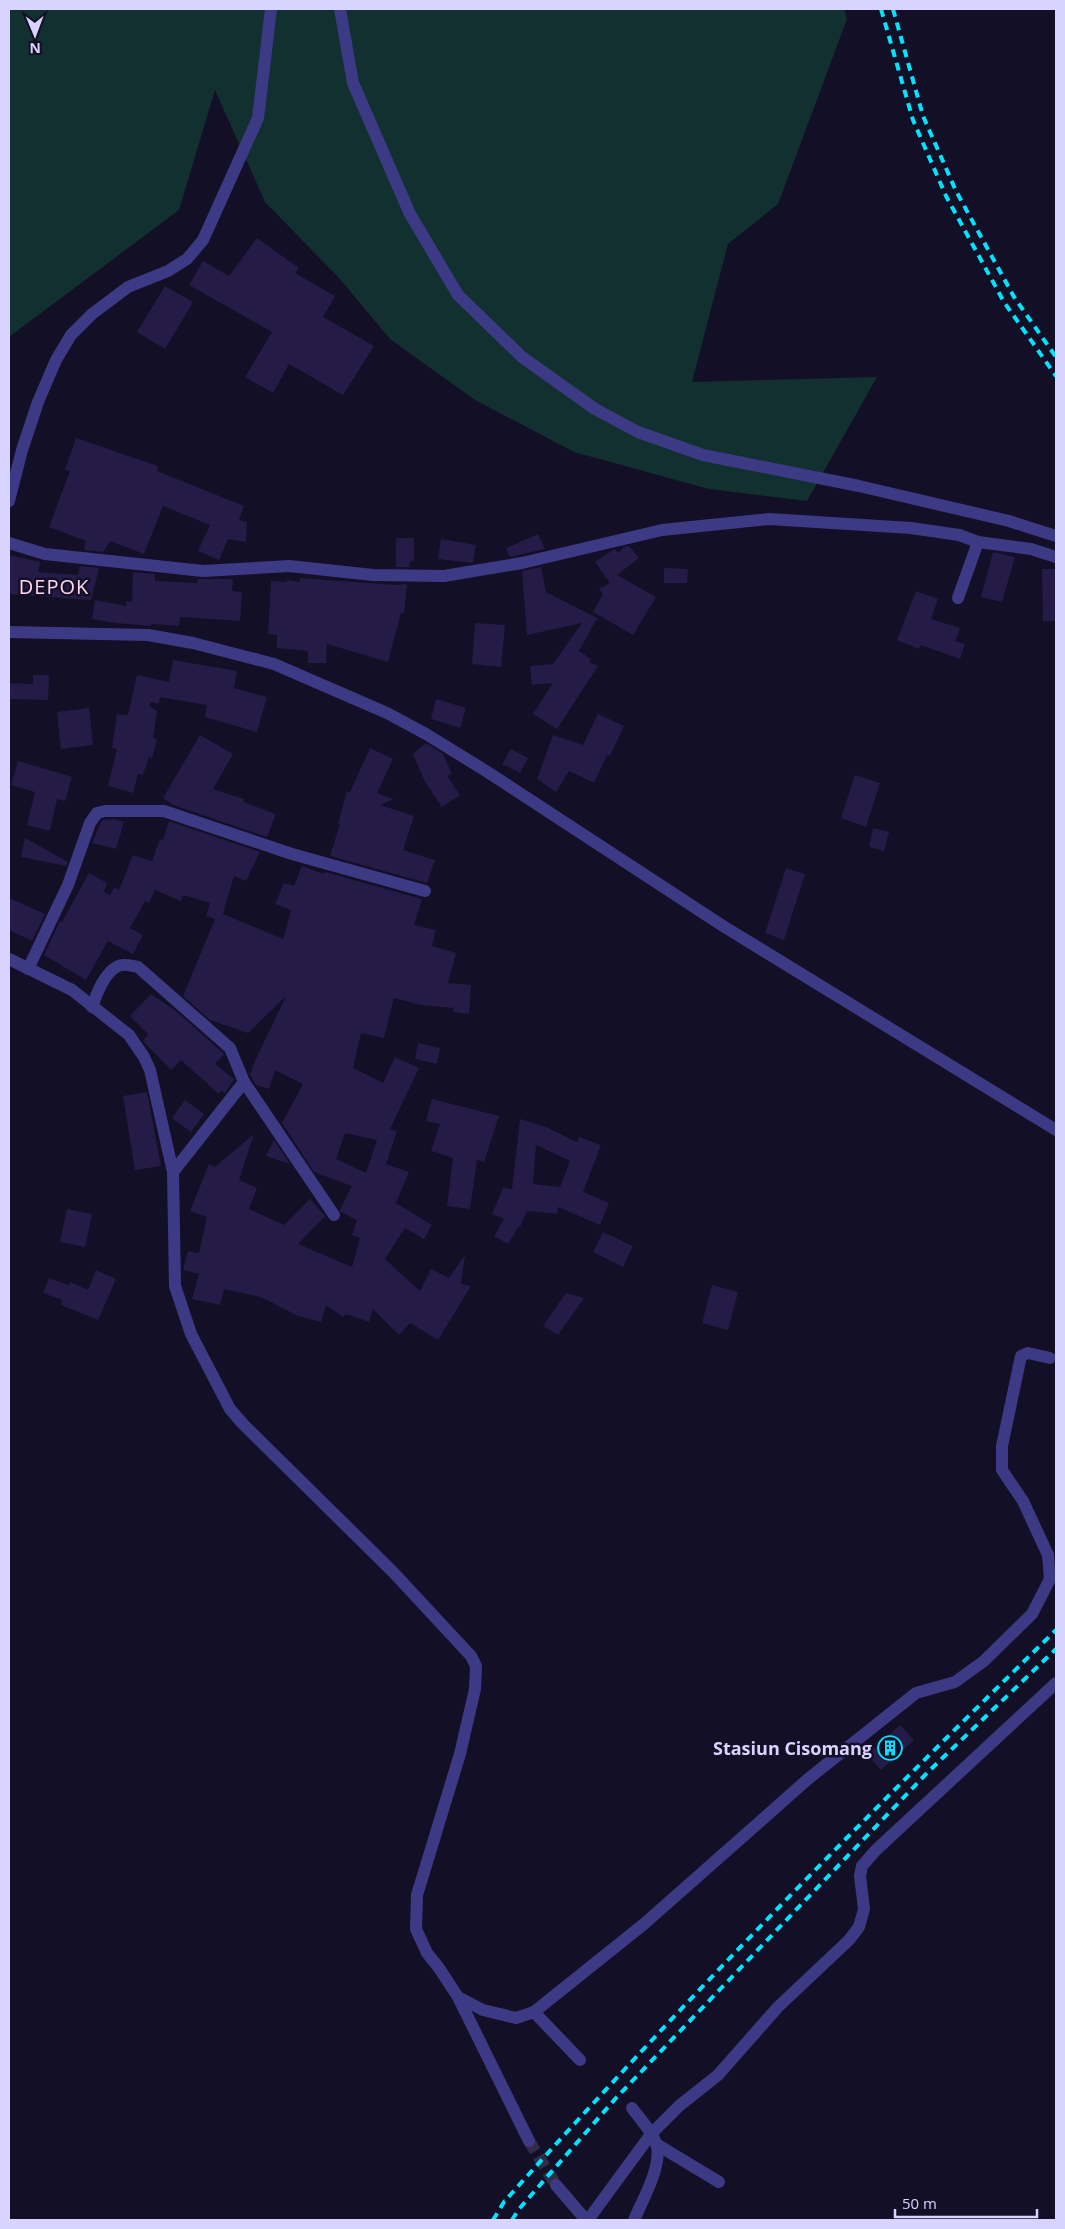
<svg xmlns="http://www.w3.org/2000/svg" width="1065" height="2229" viewBox="0 0 1065 2229" font-family="'Open Sans',sans-serif">
<rect width="100%" height="100%" fill="#130f26"/>
<!-- green -->
<polygon fill="#12302f" points="9,9 844,9 847,19 778,204 728,244 692,382 877,377 807,501 709,489 574,452 475,400 390,339 339,278 265,202 215,90 179,210 9,337"/>
<!-- building -->
<g fill="#241b47" fill-rule="evenodd">
<polygon points="257,238 299,268 295,273 335,296 323,317 374,346 343,395 289,364 273,393 245,377 272,332 189,285 203,261 229,276"/>
<polygon points="165,286 193,302 165,349 137,332"/>
<polygon points="76,438 158,466 157,471 244,506 239,520 247,522 246,542 228,539 219,560 198,551 210,525 163,506 144,554 110,541 103,552 84,550 86,541 49,527 70,471 65,470"/>
<polygon points="538,534 545,549 510,557 506,548"/>
<polygon points="396,538 414,538 414,561 410,561 409,567 396,567"/>
<polygon points="441,539 476,545 473,563 438,559"/>
<polygon points="629,546 639,558 617,575 656,597 633,635 593,612 603,594 599,589 610,583 595,562 613,550 615,549 618,553 624,547"/>
<polygon points="993,552 1015,557 1002,602 981,597"/>
<polygon points="9,555 40,562 38,572 78,575 80,566 99,568 91,600 9,594"/>
<polygon points="541,567 546,592 599,619 596,620 579,651 591,659 589,662 598,666 557,729 533,714 553,683 532,685 530,666 553,664 582,623 527,635 522,571"/>
<polygon points="664,568 688,569 687,583 664,583"/>
<polygon points="1042,569 1056,569 1056,621 1043,621"/>
<polygon points="133,572 155,574 155,581 197,583 198,579 233,579 232,591 242,592 240,621 180,617 179,626 151,624 151,626 116,623 92,619 95,600 126,606 126,601 132,602"/>
<polygon points="300,578 396,585 407,584 404,614 401,613 388,662 327,644 326,663 308,663 308,651 277,648 277,635 268,634 271,581 286,582 287,580 300,582"/>
<polygon points="916,591 938,599 931,619 960,628 955,641 965,644 960,659 921,645 919,649 897,640"/>
<polygon points="475,623 505,625 501,667 472,664"/>
<polygon points="173,660 237,671 234,688 267,697 257,732 205,717 207,705 160,697 159,704 151,702 149,706 157,711 153,738 157,739 152,758 149,757 143,775 138,774 133,793 108,786 117,749 112,748 117,714 128,715 137,675 169,682"/>
<polygon points="33,675 49,675 48,700 9,699 9,683 33,684"/>
<polygon points="436,699 466,708 460,728 431,719"/>
<polygon points="89,708 93,745 61,749 57,712"/>
<polygon points="598,714 624,726 610,756 607,755 594,783 569,771 556,792 537,779 553,735 583,745"/>
<polygon points="200,735 233,754 213,789 244,799 243,802 276,814 267,837 173,805 163,798"/>
<polygon points="426,743 443,754 452,774 447,776 460,795 442,807 425,782 413,754"/>
<polygon points="370,748 393,759 377,793 394,799 380,805 414,816 403,850 435,860 427,883 330,856 340,824 338,824 347,791 350,792"/>
<polygon points="511,749 528,758 520,773 502,764"/>
<polygon points="18,761 72,777 65,801 57,799 50,831 27,825 35,792 11,785"/>
<polygon points="855,775 880,783 866,827 841,818"/>
<polygon points="115,819 124,822 116,849 92,843 102,820"/>
<path d="M169 821 260 852 246 881 234 876 223 914 283 939 291 910 275 904 284 883 294 886 302 866 324 874 325 872 422 899 414 925 436 930 432 946 456 953 448 983 471 985 469 1014 453 1012 454 1008 421 1005 394 998 384 1038 361 1033 353 1068 383 1083 395 1057 419 1068 390 1129 397 1131 386 1164 409 1172 396 1203 432 1225 424 1239 405 1228 385 1259 420 1291 431 1269 449 1278 465 1255 461 1284 471 1286 438 1340 410 1323 399 1335 373 1309 369 1322 346 1314 343 1317 326 1305 321 1322 298 1316 261 1297 224 1289 220 1305 192 1299 199 1274 183 1270 188 1251 199 1253 207 1217 190 1211 209 1164 215 1167 254 1134 239 1180 257 1188 249 1209 284 1225 310 1199 325 1216 298 1244 352 1267 360 1238 352 1235 357 1220 341 1212 340 1210 352 1186 314 1172 282 1123 303 1084 275 1070 269 1089 256 1085 250 1075 255 1061 286 996 248 1033 210 1020 183 996 215 919 206 916 210 903 183 895 181 901 155 890 149 903 145 901 130 928 143 935 133 954 108 941 86 980 44 955 60 921 62 922 89 873 107 883 104 892 110 895 114 887 119 890 133 855 152 861 160 839 163 840ZM345 1133 377 1140 366 1173 336 1159Z"/>
<polygon points="873,828 889,832 884,851 869,847"/>
<polygon points="25,838 68,862 66,866 21,857"/>
<polygon points="786,868 805,874 784,940 765,933"/>
<polygon points="9,898 45,914 32,941 9,930"/>
<polygon points="151,994 176,1011 223,1053 224,1055 215,1064 234,1079 225,1093 221,1091 219,1094 181,1060 171,1070 143,1041 148,1034 130,1016"/>
<polygon points="418,1043 440,1048 437,1064 415,1059"/>
<polygon points="147,1092 161,1166 135,1170 123,1096"/>
<polygon points="432,1099 499,1116 484,1162 477,1160 470,1209 447,1206 453,1158 431,1151 440,1124 426,1121"/>
<polygon points="185,1100 204,1114 191,1132 172,1118"/>
<path d="M520 1119 546 1127 577 1142 579 1137 601 1145 583 1192 609 1203 600 1225 558 1207 557 1214 527 1211 520 1227 519 1226 508 1244 494 1236 504 1219 492 1214 503 1188 512 1189ZM536 1145 570 1161 560 1187 533 1184Z"/>
<polygon points="274,1140 290,1164 266,1156"/>
<polygon points="67,1209 92,1214 85,1247 60,1242"/>
<polygon points="603,1232 633,1246 623,1267 593,1252"/>
<polygon points="96,1270 116,1279 98,1320 61,1305 62,1300 43,1293 49,1278 69,1285 70,1282 88,1290"/>
<polygon points="712,1285 738,1292 728,1330 702,1323"/>
<polygon points="566,1293 584,1298 558,1335 543,1326"/>
<polygon points="900,1725 914,1740 881,1770 867,1755"/>
</g>
<g fill="none" stroke-linecap="round" stroke-linejoin="round">
<!-- minor-tunnel -->
<polyline stroke="#312d47" stroke-width="12" stroke-dasharray="12 6" stroke-linecap="butt" points="529,2141 556,2185"/>
<!-- minor -->
<g stroke="#3d3a85" stroke-width="12">
<polyline points="340,9 353,83 410,214 458,295 522,357 595,409 638,432 703,455 859,486 1009,521 1056,536"/>
<polyline points="9,501 22,450 38,402 56,360 71,335 92,314 128,287 168,271 187,259 203,240 258,118 271,9"/>
<polyline points="9,543 45,554 203,571 289,566 373,575 444,576 522,563 662,530 769,519 911,528 959,535 978,542 1031,549 1056,557"/>
<polyline points="958,598 978,542"/>
<polyline points="9,632 148,635 193,643 274,664 387,713 426,734 486,771 723,926 1056,1130"/>
<polyline points="9,959 72,990 129,1035 144,1057 150,1070 173,1172 175,1286 191,1334 230,1409 243,1424 393,1572 471,1656 476,1666 475,1689 460,1754 417,1895 416,1929 427,1953 439,1968 458,1997 529,2141"/>
<polyline points="28,969 68,885 90,823 97,813 105,811 164,811 292,854 425,891"/>
<path d="M92 1007C97 993 104 973 118 966 124 963 132 966 138 967L230 1048 244 1082 334 1215"/>
<polyline points="173,1172 244,1082"/>
<polyline points="458,1997 483,2010 516,2018 534,2012 644,1924 808,1779 916,1693 955,1682 984,1661 1032,1614 1050,1579 1048,1555 1023,1501 1002,1470 1002,1446 1021,1356 1028,1353 1050,1358"/>
<polyline points="534,2012 580,2060"/>
<path d="M632 2108C640 2119 651 2130 656 2143 664 2163 642 2201 634 2220"/>
<polyline points="656,2144 719,2182"/>
<polyline points="556,2185 586,2220"/>
<polyline points="588,2220 651,2134 679,2106 718,2075 778,2007 849,1940 859,1927 864,1909 860,1876 862,1866 876,1850 1056,1683"/>
</g>
<!-- rail -->
<g stroke="#00e5ff" stroke-width="4" stroke-dasharray="8 6" stroke-linecap="butt">
<polyline points="881,9 913,120 946,196 1004,302 1056,376"/>
<polyline points="893,9 923,116 956,191 1014,297 1056,357"/>
<path d="M493 2220 504 2202C680 2004 867 1815 1056 1630"/>
<polyline points="512,2220 519,2209 616,2098 928,1772 1056,1649"/>
</g>
</g>
<!-- icons -->
<defs>
<g id="building-ring" transform="scale(1.25)"><circle r="9.5" fill="#130f26" stroke="#00e5ff" stroke-width="1.5"/><path d="M-4-6H4V6H1V3H-1V6H-4ZM-2.5-4.3h1.7v1.8h-1.7ZM.8-4.3h1.7v1.8H.8ZM-2.5-1h1.7V.8h-1.7ZM.8-1h1.7V.8H.8Z" fill="#00e5ff"/></g>
</defs>
<g fill-rule="evenodd">
<use href="#building-ring" x="890" y="1748"/>
</g>
<g text-anchor="middle" dominant-baseline="central" stroke-width="5" stroke-linejoin="round" paint-order="stroke">
<!-- poi labels -->
<g font-size="18" font-weight="bold" fill="#d9d4ff" stroke="#130f26" text-anchor="end">
<text x="872" y="1748">Stasiun Cisomang</text>
</g>
<!-- quarter labels -->
<g font-size="20" letter-spacing="1" fill="#ffd6f0" stroke="#130f26">
<text x="54" y="586">DEPOK</text>
</g>
</g>
<!-- border -->
<rect width="1065" height="2229" fill="none" stroke="#d9d4ff" stroke-width="20"/>
<!-- north arrow -->
<g transform="translate(35 35) rotate(179)" stroke="#130f26" stroke-width="4" paint-order="stroke">
<path d="M0-4L9 19L0 12L-9 19Z" fill="#d9d4ff"/>
<text y="-8" font-size="14" font-weight="bold" text-anchor="middle" fill="#d9d4ff">N</text>
</g>
<!-- scale -->
<path d="M895 2209v8h142v-8" fill="none" stroke="#d9d4ff" stroke-width="2.5"/>
<text x="902" y="2209" font-size="15" fill="#d9d4ff" stroke="#130f26" stroke-width="4" paint-order="stroke">50 m</text>
</svg>
